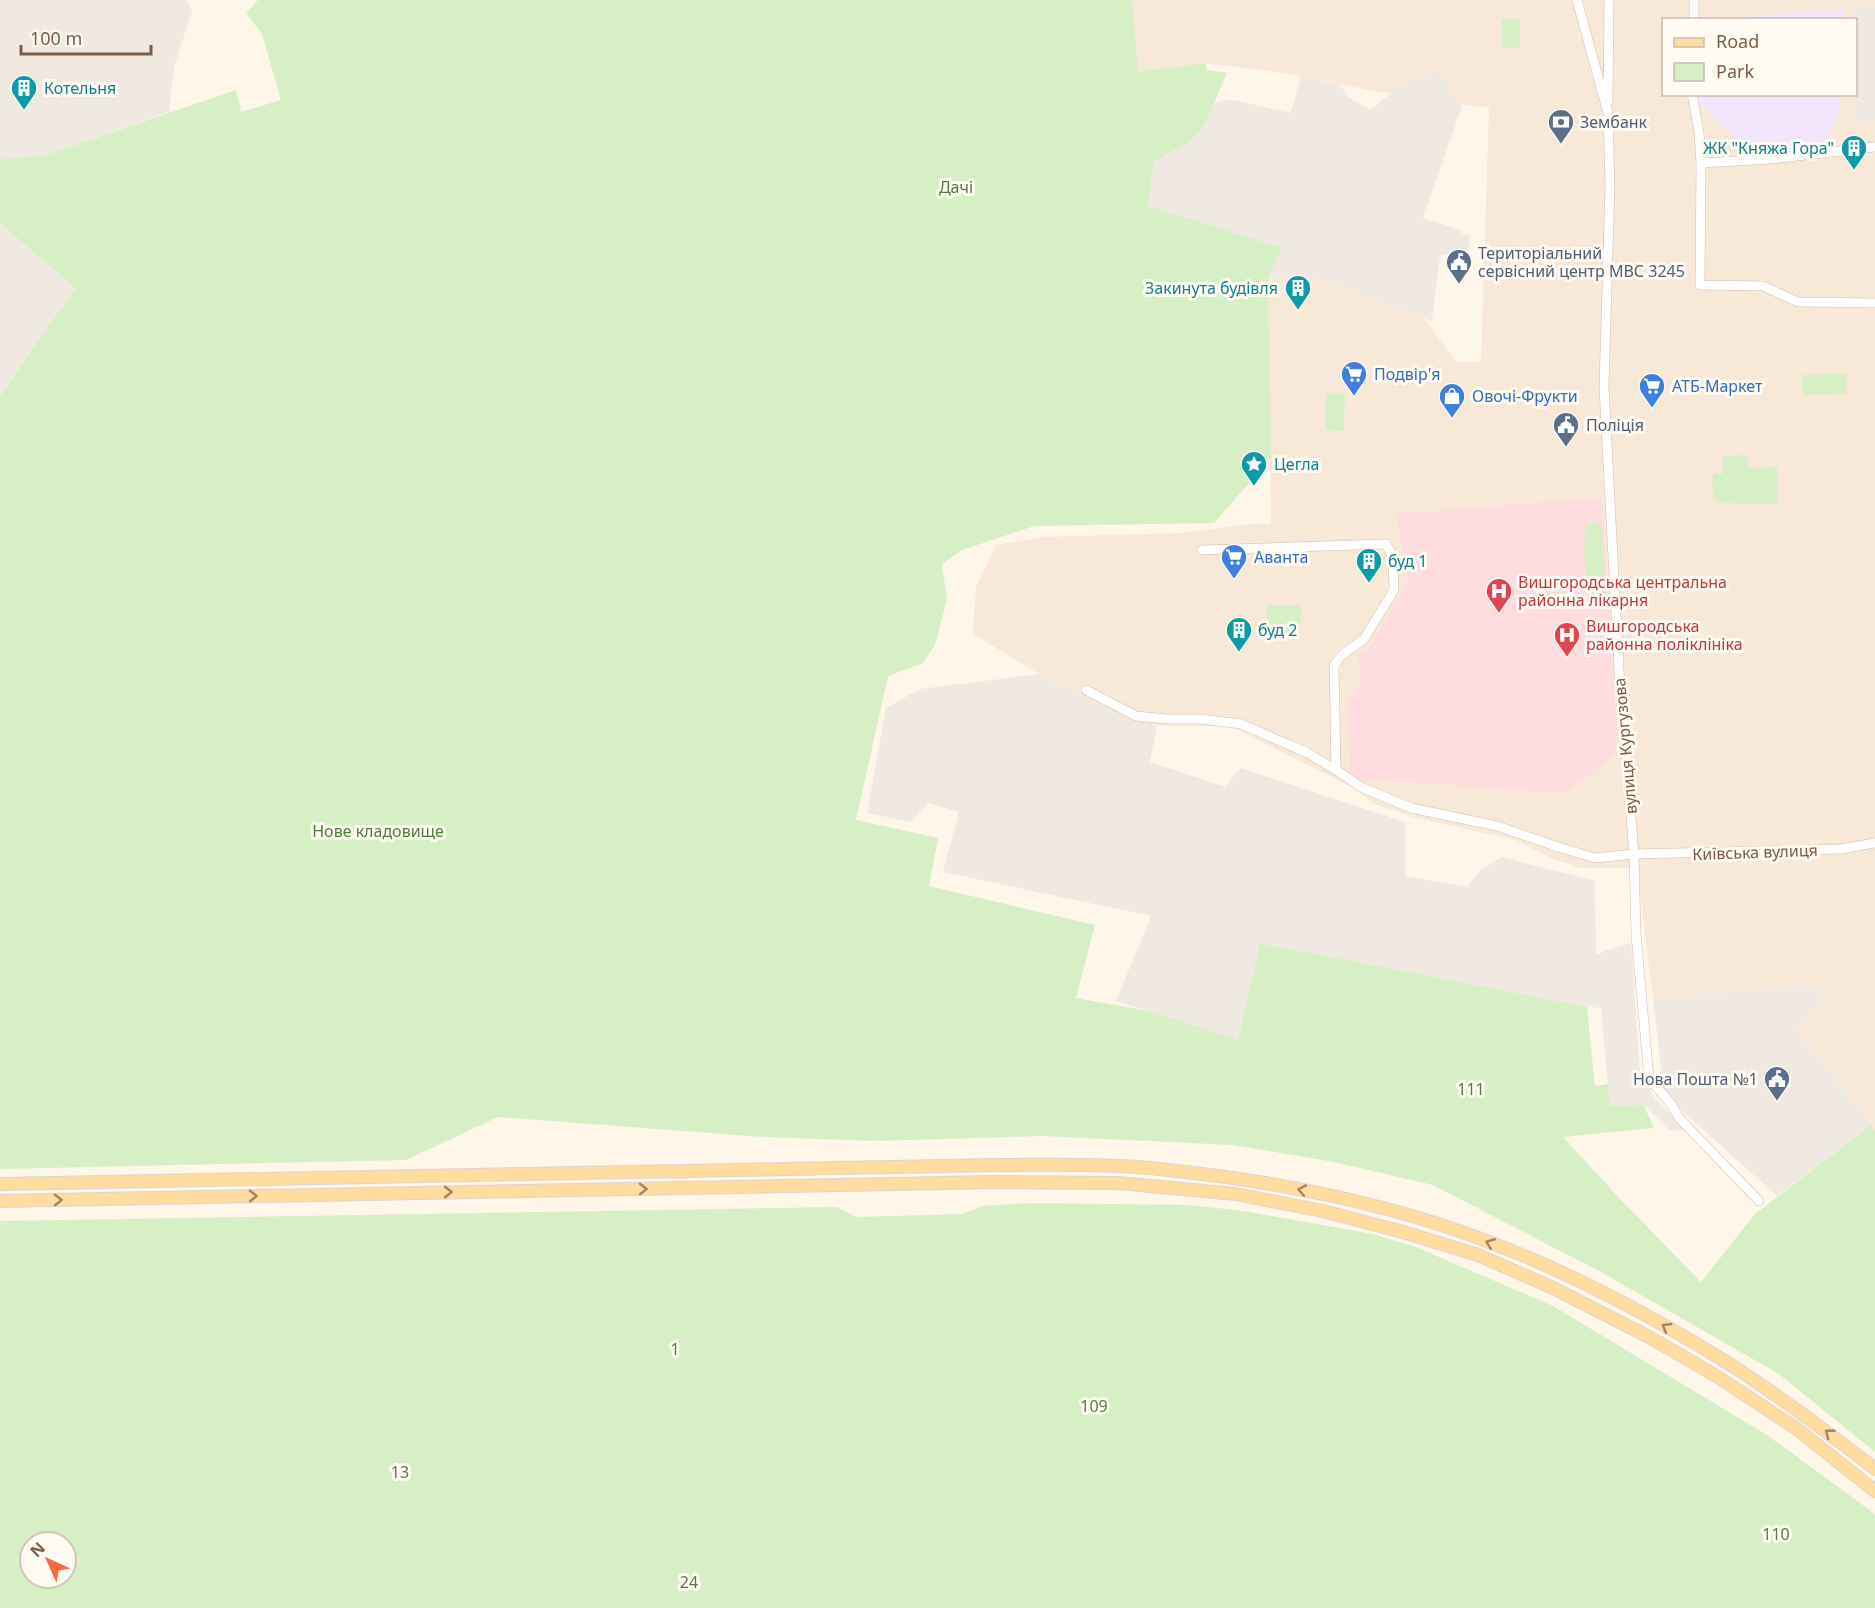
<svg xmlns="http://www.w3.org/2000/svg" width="1875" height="1608" viewBox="0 0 1875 1608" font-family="'Noto Sans',sans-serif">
<rect width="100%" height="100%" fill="#fff6ea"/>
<!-- residential -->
<path fill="#f7e8d7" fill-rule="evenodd" d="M1132 0H1875V1131L1795 1027 1822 1005 1817 984 1653 999 1637 868H1581L1550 858 1516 840 1413 817 1374 804 1352 787 1230 726H1157L1130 721 1039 674 973 634 976 587 996 545 1042 537 1183 533 1249 524H1271L1268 278 1311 274 1420 313 1456 362H1481L1489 108 1369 90 1287 73 1205 63 1138 73ZM1664 20H1856V94H1664Z"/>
<!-- industrial -->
<g fill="#f0e9e2">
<polygon points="0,0 187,0 192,11 174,68 169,112 42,156 0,159"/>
<polygon points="1875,5 1875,122 1854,125 1856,20 1853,19 1853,10"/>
<polygon points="1442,72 1462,106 1423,218 1461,230 1461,235 1470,235 1468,251 1440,256 1432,321 1311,275 1268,278 1148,206 1154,161 1188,143 1204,126 1214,103 1229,99 1291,113 1301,76 1341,85 1348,97 1370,110 1410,78"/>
<polygon points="0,223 75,288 0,396"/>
<polygon points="1039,674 1130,720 1157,726 1150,762 1225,787 1240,768 1405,822 1405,876 1467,887 1480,870 1502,857 1595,881 1596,954 1631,943 1641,1086 1650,1086 1652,1096 1690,1131 1669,1130 1643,1104 1610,1106 1601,1008 1577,1006 1261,943 1238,1040 1116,1001 1151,916 943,872 959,812 928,803 911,822 867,813 886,708 920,689"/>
<polygon points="1817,984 1822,1005 1795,1027 1871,1125 1777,1196 1677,1106 1664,1091 1653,999"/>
</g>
<!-- education -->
<g fill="#f3e6fc">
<polygon points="1844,10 1844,19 1745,19 1746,16"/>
<polygon points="1697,94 1841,95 1839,115 1822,147 1751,155 1696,99"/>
</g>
<!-- medical -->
<polygon fill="#fedce0" points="1601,498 1619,751 1566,793 1351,778 1347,705 1361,683 1358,655 1370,646 1409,581 1396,514"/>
<!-- green -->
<g fill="#d6efc5" fill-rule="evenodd">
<polygon points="258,0 1132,0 1138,72 1205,63 1207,70 1227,73 1204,126 1188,143 1154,161 1148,206 1282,248 1268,278 1271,458 1214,523 1034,526 962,550 942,564 947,600 935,645 923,663 888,676 856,820 938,838 929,886 1095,925 1076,998 1149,1011 1238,1040 1260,943 1587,1007 1595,1086 1608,1084 1610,1106 1643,1104 1654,1128 1563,1137 1622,1201 1701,1282 1755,1214 1871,1125 1875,1131 1875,1452 1779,1374 1601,1272 1433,1185 1334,1162 1233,1145 1042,1136 877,1141 763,1137 498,1117 406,1160 0,1169 0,396 75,288 0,223 0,159 42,156 236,90 241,112 281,100 262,34 246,13"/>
<rect x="1502" y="19" width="18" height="29"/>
<polygon points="1846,374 1846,394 1803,395 1802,375"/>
<polygon points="1326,393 1345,394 1344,431 1325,430"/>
<path d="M1747 455 1748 468 1777 467 1778 504 1720 503C1710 498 1713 483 1713 473L1723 474V456Z"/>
<path d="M1594 522 1599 523 1602 530 1606 599 1602 605 1593 606 1590 600C1588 582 1579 537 1589 523Z"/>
<polygon points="1267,605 1301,605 1301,623 1293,627 1293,633 1268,633"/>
<path d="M1027 1203 1189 1205 1244 1211 1373 1234 1416 1247 1553 1306 1767 1435 1871 1511 1875 1515V1608H0V1221L837 1207 856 1217 962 1214 983 1206ZM30 1542H66V1578H30Z"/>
</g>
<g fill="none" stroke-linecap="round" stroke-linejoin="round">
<!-- minor casing -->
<g stroke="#d3bdad" stroke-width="10">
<g id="minor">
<polyline points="1577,0 1608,113 1610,185 1604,386 1606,426 1619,669 1634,854 1636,934 1649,1078 1671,1104 1679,1118 1759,1201"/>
<polyline points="1694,20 1694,0"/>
<polyline points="1692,94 1699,132 1701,163 1700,285 1763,286 1798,302 1875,303"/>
<polyline points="1608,101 1609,1"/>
<polyline points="1701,163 1771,159 1875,147"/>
<polyline points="1202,550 1386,544 1393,557 1394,590 1364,639 1342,655 1334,665 1336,770 1361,787 1411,808 1497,826 1561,848 1595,858 1634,854 1841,849 1875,843"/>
<polyline points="1086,690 1136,716 1167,719 1200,719 1241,724 1308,753 1336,770"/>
</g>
</g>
<!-- major casing -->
<g stroke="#ddd4d0" stroke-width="14">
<g id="major">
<path d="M0 1184 994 1165C1036 1165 1078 1164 1119 1166 1141 1166 1164 1170 1186 1172 1284 1183 1392 1205 1484 1240 1567 1271 1648 1314 1723 1360 1776 1393 1826 1431 1875 1469"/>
<polyline points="0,1201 996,1182 1118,1183 1236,1194 1323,1211 1403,1232 1478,1255 1551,1287 1651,1338 1718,1377 1797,1429 1875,1491"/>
</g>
</g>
<!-- minor -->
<use href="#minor" stroke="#fff" stroke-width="9"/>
<!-- major -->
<use href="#major" stroke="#ffdca0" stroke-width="12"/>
</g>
<!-- one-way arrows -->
<defs><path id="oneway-chevron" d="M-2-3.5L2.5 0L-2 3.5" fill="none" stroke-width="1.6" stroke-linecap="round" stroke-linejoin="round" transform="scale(1.5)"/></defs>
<g stroke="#a58263">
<use href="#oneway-chevron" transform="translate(643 1189) rotate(-1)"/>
<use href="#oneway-chevron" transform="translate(1302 1190) rotate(-169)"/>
<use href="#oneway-chevron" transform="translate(448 1192) rotate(-1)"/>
<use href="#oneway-chevron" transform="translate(253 1196) rotate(-1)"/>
<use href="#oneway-chevron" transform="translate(58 1200) rotate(-1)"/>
<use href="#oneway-chevron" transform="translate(1490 1243) rotate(-158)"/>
<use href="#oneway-chevron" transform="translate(1666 1327) rotate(-150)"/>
<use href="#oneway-chevron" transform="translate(1829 1433) rotate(-142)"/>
</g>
<!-- icons -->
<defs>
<g id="building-pin" transform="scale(1.35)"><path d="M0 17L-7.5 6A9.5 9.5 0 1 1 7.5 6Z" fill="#0f9aa8" stroke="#fffaf2"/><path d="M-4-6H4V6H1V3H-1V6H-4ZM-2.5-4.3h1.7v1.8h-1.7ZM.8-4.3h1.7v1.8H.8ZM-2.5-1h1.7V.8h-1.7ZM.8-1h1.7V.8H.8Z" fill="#fff"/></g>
<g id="bank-pin" transform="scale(1.35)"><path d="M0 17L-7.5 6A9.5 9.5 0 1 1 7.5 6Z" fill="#5c6f8a" stroke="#fffaf2"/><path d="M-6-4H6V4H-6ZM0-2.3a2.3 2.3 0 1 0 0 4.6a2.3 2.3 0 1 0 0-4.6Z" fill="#fff"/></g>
<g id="civic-pin" transform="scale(1.35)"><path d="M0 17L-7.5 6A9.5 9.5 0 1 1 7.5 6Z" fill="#5c6f8a" stroke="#fffaf2"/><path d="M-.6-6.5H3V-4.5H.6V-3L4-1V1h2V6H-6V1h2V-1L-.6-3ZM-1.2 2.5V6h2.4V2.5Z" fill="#fff"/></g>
<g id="supermarket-pin" transform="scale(1.35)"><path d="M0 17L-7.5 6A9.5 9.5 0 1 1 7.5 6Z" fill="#3f7fe0" stroke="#fffaf2"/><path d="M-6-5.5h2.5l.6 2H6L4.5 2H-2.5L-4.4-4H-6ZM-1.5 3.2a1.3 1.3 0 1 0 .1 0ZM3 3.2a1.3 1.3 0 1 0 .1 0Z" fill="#fff"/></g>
<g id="shop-pin" transform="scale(1.35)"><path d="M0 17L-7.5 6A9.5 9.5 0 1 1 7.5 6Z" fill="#3f7fe0" stroke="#fffaf2"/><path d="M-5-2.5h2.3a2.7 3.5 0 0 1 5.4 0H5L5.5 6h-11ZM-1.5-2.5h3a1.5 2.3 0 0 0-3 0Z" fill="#fff"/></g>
<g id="sight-pin" transform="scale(1.35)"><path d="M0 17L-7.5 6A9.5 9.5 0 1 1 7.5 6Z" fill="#0f9aa8" stroke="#fffaf2"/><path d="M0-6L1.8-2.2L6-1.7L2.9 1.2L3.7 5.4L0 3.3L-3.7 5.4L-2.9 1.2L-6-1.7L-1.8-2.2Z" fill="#fff"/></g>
<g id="hospital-pin" transform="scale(1.35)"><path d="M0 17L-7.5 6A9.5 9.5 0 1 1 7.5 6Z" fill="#e0444e" stroke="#fffaf2"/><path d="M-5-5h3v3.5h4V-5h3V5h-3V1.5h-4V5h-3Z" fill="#fff"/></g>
</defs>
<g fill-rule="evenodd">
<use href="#building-pin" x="24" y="88"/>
<use href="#bank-pin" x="1561" y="122"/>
<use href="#building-pin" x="1854" y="148"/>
<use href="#civic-pin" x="1459" y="262"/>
<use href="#building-pin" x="1298" y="288"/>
<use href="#supermarket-pin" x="1354" y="374"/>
<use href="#supermarket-pin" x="1652" y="386"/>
<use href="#shop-pin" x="1452" y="396"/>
<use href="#civic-pin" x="1566" y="425"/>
<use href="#sight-pin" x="1254" y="464"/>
<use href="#supermarket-pin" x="1234" y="557"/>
<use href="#building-pin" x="1369" y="561"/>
<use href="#hospital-pin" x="1499" y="591"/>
<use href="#building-pin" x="1239" y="630"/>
<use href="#hospital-pin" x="1567" y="635"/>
<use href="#civic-pin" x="1777" y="1079"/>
</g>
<g text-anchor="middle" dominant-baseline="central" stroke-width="6" stroke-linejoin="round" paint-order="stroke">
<!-- culture labels -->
<g font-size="16" fill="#0d838f" stroke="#fffaf2" text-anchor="start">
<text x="44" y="88">Котельня</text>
<text x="1834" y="148" text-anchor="end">ЖК "Княжа Гора"</text>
<text x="1278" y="288" text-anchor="end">Закинута будівля</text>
<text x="1274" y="464">Цегла</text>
<text x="1388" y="561">буд 1</text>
<text x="1258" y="630">буд 2</text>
</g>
<!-- service labels -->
<g font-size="16" fill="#4e5e75" stroke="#fffaf2" text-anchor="start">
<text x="1580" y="122">Зембанк</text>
<text x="1478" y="253">Територіальний<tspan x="1478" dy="18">сервісний центр МВС 3245</tspan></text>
<text x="1586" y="425">Поліція</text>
<text x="1758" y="1079" text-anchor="end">Нова Пошта №1</text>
</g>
<!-- park labels -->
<g font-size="16" fill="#507e3c" stroke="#fffaf2">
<text x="956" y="187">Дачі</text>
<text x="378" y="831">Нове кладовище</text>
<text x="1471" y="1089">111</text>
<text x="675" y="1349">1</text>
<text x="1094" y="1406">109</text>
<text x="400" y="1472">13</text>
<text x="1776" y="1534">110</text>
<text x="689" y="1582">24</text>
</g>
<!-- shop labels -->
<g font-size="16" fill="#366cbe" stroke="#fffaf2" text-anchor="start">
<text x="1374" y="374">Подвір'я</text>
<text x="1672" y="386">АТБ-Маркет</text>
<text x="1472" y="396">Овочі-Фрукти</text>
<text x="1254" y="557">Аванта</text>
</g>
<!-- health labels -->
<g font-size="16" fill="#be3a42" stroke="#fffaf2" text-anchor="start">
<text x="1518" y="582">Вишгородська центральна<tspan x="1518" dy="18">районна лікарня</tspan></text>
<text x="1586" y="626">Вишгородська<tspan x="1586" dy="18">районна поліклініка</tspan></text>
</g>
<!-- street labels -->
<g font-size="16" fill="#7e5b49" stroke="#fffaf2">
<text transform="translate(1625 746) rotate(-95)">вулиця Кургузова</text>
<text transform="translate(1755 852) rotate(-2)">Київська вулиця</text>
</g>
</g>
<!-- legend -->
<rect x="1662" y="18" width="195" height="78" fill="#fffaf2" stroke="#cbbaae" stroke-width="1.5"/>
<rect x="1674" y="38" width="30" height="9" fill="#ffdca0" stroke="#cbbaae" stroke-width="1.5"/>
<text x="1716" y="48" font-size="18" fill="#7e5b49">Road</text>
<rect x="1674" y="63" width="30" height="18" fill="#d6efc5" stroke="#cbbaae" stroke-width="1.5"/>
<text x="1716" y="78" font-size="18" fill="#7e5b49">Park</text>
<!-- north arrow -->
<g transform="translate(48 1560) rotate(315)"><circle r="28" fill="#fffaf2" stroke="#cbbaae" stroke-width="1.5"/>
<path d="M0-4.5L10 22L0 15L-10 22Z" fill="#f56a42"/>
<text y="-9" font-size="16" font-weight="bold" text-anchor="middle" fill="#7e5b49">N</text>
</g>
<!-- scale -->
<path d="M21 45v9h130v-9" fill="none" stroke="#7e5b49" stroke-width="3"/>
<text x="30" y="45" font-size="18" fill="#7e5b49" stroke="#fffaf2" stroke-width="4.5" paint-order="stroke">100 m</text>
</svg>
